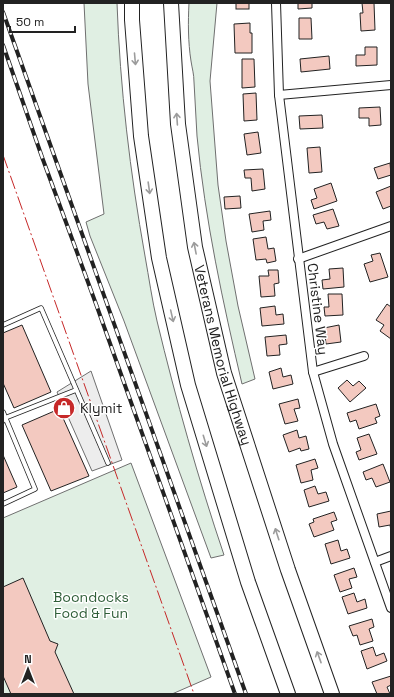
<svg xmlns="http://www.w3.org/2000/svg" width="394" height="697" viewBox="0 0 394 697" font-family="'Space Grotesk',sans-serif">
<rect width="100%" height="100%" fill="#fff"/>
<!-- green -->
<g fill="#e0efe3" stroke="#6f6f6f">
<path d="M84 3H117C120 88 130 172 145 256 149 278 152 300 157 321 176 400 198 478 224 555L211 558 124 321 90 236 86 222 104 214 88 84Z"/>
<path d="M189 3H217L210 81 218 185 226 241 238 306 255 379 242 384C223 303 205 220 197 136 196 118 195 100 194 82 194 74 192 68 191 61 188 42 188 22 189 3Z"/>
<polygon points="131,463 211,677 172,694 3,694 3,518"/>
</g>
<!-- parking -->
<polygon fill="#ededed" stroke="#6f6f6f" points="91,371 122,460 92,471 57,392"/>
<!-- building -->
<g fill="#f3c9c0" stroke="#222">
<rect x="236" y="3" width="13" height="6"/>
<polygon points="298,3 312,3 312,8 298,9"/>
<polygon points="362,3 374,3 375,30 361,31 360,13 363,13"/>
<polygon points="299,18 311,18 312,39 299,39"/>
<polygon points="250,23 250,33 252,33 252,53 235,53 234,24"/>
<polygon points="365,47 377,47 377,65 356,66 356,55 365,55"/>
<polygon points="329,56 330,69 301,72 300,59"/>
<polygon points="242,59 254,59 255,87 242,88"/>
<polygon points="256,93 257,120 244,121 243,94"/>
<polygon points="380,107 381,125 369,126 369,118 359,118 359,108"/>
<polygon points="322,115 323,128 300,129 299,116"/>
<polygon points="258,132 261,153 247,155 244,134"/>
<polygon points="320,147 322,172 309,173 307,148"/>
<polygon points="390,163 391,175 378,179 374,168"/>
<polygon points="263,169 265,189 252,191 251,178 245,178 244,170"/>
<polygon points="331,183 337,201 314,209 311,200 317,198 314,189"/>
<polygon points="391,186 391,206 383,209 376,192"/>
<polygon points="240,196 241,208 225,209 224,197"/>
<polygon points="333,209 339,226 327,229 324,222 316,224 313,215"/>
<polygon points="270,211 271,220 263,221 264,230 252,232 249,214"/>
<polygon points="266,237 268,249 274,248 276,261 267,263 266,259 256,260 253,239"/>
<polygon points="380,253 388,277 370,282 364,264 373,261 371,255"/>
<polygon points="343,268 344,287 323,289 322,280 330,279 329,269"/>
<polygon points="268,270 278,270 279,283 274,284 275,296 261,297 259,276 269,276"/>
<polygon points="328,294 342,294 343,315 325,316 324,307 329,307"/>
<polygon points="387,304 391,307 391,339 380,331 384,325 376,320"/>
<polygon points="275,306 276,315 283,314 284,324 262,326 260,308"/>
<polygon points="22,325 51,392 14,408 3,383 3,333"/>
<polygon points="339,325 341,342 326,344 324,328"/>
<polygon points="286,335 287,344 279,345 280,355 267,356 265,337"/>
<polygon points="281,368 283,377 291,375 293,384 273,389 269,372"/>
<polygon points="347,380 353,386 359,381 366,388 350,402 338,388"/>
<polygon points="298,399 300,408 294,409 298,421 285,424 279,404"/>
<polygon points="376,404 380,416 375,418 377,423 359,429 356,420 350,422 347,413"/>
<polygon points="59,409 89,476 51,491 22,425"/>
<polygon points="297,430 299,438 306,436 309,449 301,451 300,448 289,452 283,435"/>
<polygon points="369,434 377,454 359,460 356,452 361,450 357,438"/>
<polygon points="3,455 17,487 3,493"/>
<polygon points="315,459 318,468 311,470 313,480 301,483 296,465"/>
<polygon points="383,464 390,482 376,487 372,478 366,480 363,472"/>
<polygon points="315,486 318,494 326,492 329,501 309,507 304,490"/>
<polygon points="391,511 391,531 390,525 379,527 377,514"/>
<polygon points="334,512 337,520 331,522 334,530 314,537 309,524 314,522 313,519"/>
<polygon points="338,540 341,551 347,549 350,558 331,564 325,544"/>
<polygon points="354,568 357,577 349,579 352,588 340,592 334,575"/>
<polygon points="23,578 50,641 58,644 55,652 74,694 11,694 3,676 3,587"/>
<polygon points="354,593 357,602 365,599 367,608 348,614 342,597"/>
<polygon points="372,619 374,627 369,629 373,641 360,645 357,635 353,636 349,626"/>
<polygon points="373,647 376,656 384,653 387,661 367,669 361,651"/>
<polygon points="391,676 391,685 387,687 390,694 377,694 372,682"/>
</g>
<g fill="none" stroke-linecap="round" stroke-linejoin="round">
<!-- lane casing -->
<g stroke="#222" stroke-width="5.5">
<g id="lane">
<polyline points="3,325 41,308 108,463"/>
<polyline points="3,412 35,489 3,504"/>
<polyline points="3,421 5,418 76,390"/>
</g>
</g>
<!-- street casing -->
<g stroke="#222" stroke-width="10">
<g id="street">
<polyline points="276,3 279,95 313,372 333,444 391,608"/>
<polyline points="279,95 391,85"/>
<polyline points="298,259 391,226"/>
<polyline points="313,372 364,356"/>
<polyline points="375,562 391,556"/>
</g>
</g>
<!-- highway casing -->
<g stroke="#222" stroke-width="16">
<g id="highway">
<polyline points="132,3 132,20 141,136 159,258 188,385 248,582 288,694"/>
<path id="s1" d="M171 3 178 124 195 247 224 373 288 570 332 694"/>
</g>
</g>
<!-- lane -->
<use href="#lane" stroke="#fff" stroke-width="4"/>
<!-- street -->
<use href="#street" stroke="#fff" stroke-width="8"/>
<!-- highway -->
<use href="#highway" stroke="#fff" stroke-width="14"/>
<!-- rail casing -->
<g stroke="#222" stroke-width="4">
<g id="rail">
<polyline points="3,12 246,694"/>
<polyline points="3,45 42,157 96,304 235,694"/>
</g>
</g>
<!-- rail -->
<use href="#rail" stroke="#fff" stroke-width="2.5" stroke-dasharray="8" stroke-linecap="butt"/>
<!-- power -->
<polyline stroke="#c62828" stroke-width="1" stroke-dasharray="14 3 2 3" stroke-linecap="butt" points="3,155 194,694"/>
</g>
<!-- one-way arrows -->
<defs><path id="oneway-shaft" d="M-6 0H5M1.5-3L5.5 0L1.5 3" fill="none" stroke-width="1.6" stroke-linecap="round" stroke-linejoin="round"/></defs>
<g stroke="#9c9c9c">
<use href="#oneway-shaft" transform="translate(135 59) rotate(85)"/>
<use href="#oneway-shaft" transform="translate(177 119) rotate(-94)"/>
<use href="#oneway-shaft" transform="translate(149 188) rotate(82)"/>
<use href="#oneway-shaft" transform="translate(195 248) rotate(-101)"/>
<use href="#oneway-shaft" transform="translate(172 316) rotate(77)"/>
<use href="#oneway-shaft" transform="translate(205 441) rotate(73)"/>
<use href="#oneway-shaft" transform="translate(277 534) rotate(-108)"/>
<use href="#oneway-shaft" transform="translate(319 657) rotate(-110)"/>
</g>
<!-- icons -->
<defs>
<g id="shop-disc" transform="scale(1.15)"><circle r="9.5" fill="#c62828" stroke="#fff"/><path d="M-5-2.5h2.3a2.7 3.5 0 0 1 5.4 0H5L5.5 6h-11ZM-1.5-2.5h3a1.5 2.3 0 0 0-3 0Z" fill="#fff"/></g>
</defs>
<g fill-rule="evenodd">
<use href="#shop-disc" x="64" y="408"/>
</g>
<g text-anchor="middle" dominant-baseline="central" stroke-width="3" stroke-linejoin="round" paint-order="stroke">
<!-- street labels -->
<g font-size="14" fill="#222" stroke="#fff">
<text transform="translate(318 309) rotate(83)">Christine Way</text>
<text stroke="none"><textPath href="#s1" startOffset="357">Veterans Memorial Highway</textPath></text>
</g>
<!-- poi labels -->
<g font-size="14" fill="#222" stroke="#fff" text-anchor="start">
<text x="80" y="408">Klymit</text>
</g>
<!-- park labels -->
<g font-size="14" fill="#2f5e38" stroke="#fff">
<text x="91" y="597">Boondocks<tspan x="91" dy="16">Food &amp; Fun</tspan></text>
</g>
</g>
<!-- border -->
<rect width="394" height="697" fill="none" stroke="#222222" stroke-width="8"/>
<!-- north arrow -->
<g transform="translate(28 669)" stroke="#ffffff" stroke-width="3" paint-order="stroke">
<path d="M0-3L7 15L0 10L-7 15Z" fill="#222222"/>
<text y="-6" font-size="11" font-weight="bold" text-anchor="middle" fill="#222222">N</text>
</g>
<!-- scale -->
<path d="M10 26v6h65v-6" fill="none" stroke="#222222" stroke-width="2"/>
<text x="16" y="26" font-size="12" fill="#222222" stroke="#ffffff" stroke-width="3" paint-order="stroke">50 m</text>
</svg>
